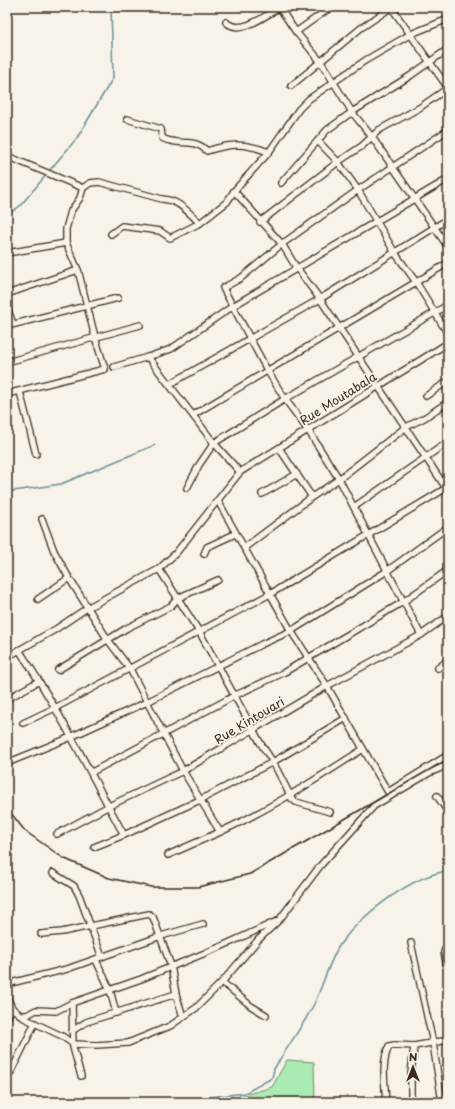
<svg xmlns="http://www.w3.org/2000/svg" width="455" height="1109" viewBox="0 0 455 1109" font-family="'Playpen Sans',sans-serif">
<rect width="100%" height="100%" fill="#f7f3e8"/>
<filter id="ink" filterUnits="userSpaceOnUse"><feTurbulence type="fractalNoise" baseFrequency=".025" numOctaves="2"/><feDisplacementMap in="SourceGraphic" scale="8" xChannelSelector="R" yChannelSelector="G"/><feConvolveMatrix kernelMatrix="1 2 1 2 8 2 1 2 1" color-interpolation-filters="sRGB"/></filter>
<g filter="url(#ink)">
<!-- green -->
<polygon fill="#aaebb3" stroke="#728a68" points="287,1060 314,1062 315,1102 221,1102 272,1087"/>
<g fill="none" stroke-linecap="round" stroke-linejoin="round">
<!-- stream -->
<g stroke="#678f95" stroke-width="1.5">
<polyline points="49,171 77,138 113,78 111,7"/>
<polyline points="7,215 20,206 47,174"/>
<polyline points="7,492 61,484 155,445"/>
<path d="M201 1102 212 1097 245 1093 272 1078 274 1069C287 1047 303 1026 314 1004 323 986 330 958 341 943 362 914 413 875 448 871"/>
</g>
<!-- minor casing -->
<g stroke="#3b2a1e" stroke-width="8">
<g id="minor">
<polyline points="279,7 296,32 321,62 352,112 372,137 448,247"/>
<polyline points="391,7 448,88"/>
<path d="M226 22C241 36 266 15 280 7"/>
<polyline points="296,32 331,7"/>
<polyline points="291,86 361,28 392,7"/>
<path d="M127 119 161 129 162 138C180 147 193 137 207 151 232 143 244 143 269 152"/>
<polyline points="318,141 338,162 358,190 395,253 416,282 448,334"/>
<polyline points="7,156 83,188"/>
<polyline points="281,183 327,130 352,112 410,76 448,49"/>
<polyline points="234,191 282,244 296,267 320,299 448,491"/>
<polyline points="260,222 338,162 362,146 379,130 419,108 448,88"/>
<polyline points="111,234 122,226 160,231 170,238 200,223 227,202 234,191 269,152 299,109 309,99 366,60 411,34 448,19"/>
<polyline points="7,253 66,243"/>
<polyline points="7,294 78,270"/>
<polyline points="7,307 13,324"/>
<polyline points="7,326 118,298"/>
<polyline points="148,357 214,443 240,472"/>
<polyline points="7,362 140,325"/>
<polyline points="114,367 148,357 171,349 233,306 448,179"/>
<polyline points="170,384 320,299 448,219"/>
<polyline points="20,392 36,454"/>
<path d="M7 394 105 369 95 337 78 270 66 243V229L71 211 80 198 83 188 90 183 99 182 162 199C179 200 188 212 200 223"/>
<polyline points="426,396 448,381"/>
<polyline points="193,415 448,263"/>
<polyline points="279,448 312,497"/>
<polyline points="187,488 199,465 214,443 285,399 448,305"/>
<polyline points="262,494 297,474"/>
<polyline points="218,501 291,631 327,686 388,792 448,755"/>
<polyline points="354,507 448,442"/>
<path d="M42 519 54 551 69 578 108 640 130 669 183 771 220 832C270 809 317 779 363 749"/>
<polyline points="244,548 312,497 339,479 406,427 424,418 448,402"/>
<polyline points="204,554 207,547 235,534"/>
<polyline points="159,569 200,633 261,744 273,762 292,799 296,802 330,812"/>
<polyline points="38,599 69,578"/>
<polyline points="421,635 339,479 308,430 285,399 267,370 223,288 241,278 282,244 358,190 448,130"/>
<path d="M19 650C59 709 90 773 124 835"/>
<polyline points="7,657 56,629 87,608 159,569 176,553 240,472 448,343"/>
<polyline points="438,668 448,660"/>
<polyline points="58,670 127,628 171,606 178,598 218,580"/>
<polyline points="7,699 39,681"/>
<polyline points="23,723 55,708 270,594 448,487"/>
<polyline points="7,763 64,740 147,702 262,644 291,631 387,571 448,527"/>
<polyline points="92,772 236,695 283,673 403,602 448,570"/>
<polyline points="437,796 448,812"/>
<polyline points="57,834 109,806 183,771 327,686 421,635 448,616"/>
<polyline points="94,847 124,835 202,799 273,762 346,718"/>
<polyline points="168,855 220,832"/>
<polyline points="53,873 74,886 79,895 102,957"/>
<polyline points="41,934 62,932 149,914 153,917 171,966 176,994 86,1022 72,1031"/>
<polyline points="411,943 433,1043 442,1102"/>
<polyline points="446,947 444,952 448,972"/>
<polyline points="96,960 110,990 116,1013"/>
<polyline points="222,982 251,1006 266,1015"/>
<polyline points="7,984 67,969 161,936 203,924"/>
<polyline points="176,994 183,1017"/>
<polyline points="7,997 12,1008 24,1018 62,1036 73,1044 96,1045 128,1043 170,1026 196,1008 222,982 258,940 280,919 320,866 374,806 429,773 448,765"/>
<polyline points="72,1003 73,1047 81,1076"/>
<polyline points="21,1015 27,1015 36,1010 56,1011 72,1003 141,979 220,947 275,922"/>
<polyline points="7,1018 12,1008"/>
<polyline points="10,1074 35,1023"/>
<path d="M386 1102C385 1084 381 1063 389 1046L395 1045 414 1046 448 1040"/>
<polyline points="411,1102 411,1074 414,1046"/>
</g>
</g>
<!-- minor -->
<use href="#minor" stroke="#f7f3e8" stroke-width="5.5"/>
<!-- rail -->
<polyline stroke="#3b2a1e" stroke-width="1.5" points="7,808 25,831 63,858 109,878 151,887 198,887 250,874 448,759"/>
</g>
</g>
<g text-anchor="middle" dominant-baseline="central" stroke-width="3.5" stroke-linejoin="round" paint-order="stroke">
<!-- street labels -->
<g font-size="12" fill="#3b2a1e" stroke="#f7f3e8">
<text transform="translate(338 398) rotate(-32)">Rue Moutabala</text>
<text transform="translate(249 720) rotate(-31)">Rue Kintouari</text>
</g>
</g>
<!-- margin -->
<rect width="455" height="1109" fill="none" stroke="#f7f3e8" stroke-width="24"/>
<rect x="12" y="12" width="431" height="1085" fill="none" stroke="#3b2a1e" stroke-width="1.5" filter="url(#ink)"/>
<!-- north arrow -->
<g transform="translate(413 1067)" stroke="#f7f3e8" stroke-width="3" paint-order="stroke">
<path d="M0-3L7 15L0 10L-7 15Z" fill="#3b2a1e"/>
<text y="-6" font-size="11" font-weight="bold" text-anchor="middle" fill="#3b2a1e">N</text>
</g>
</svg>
